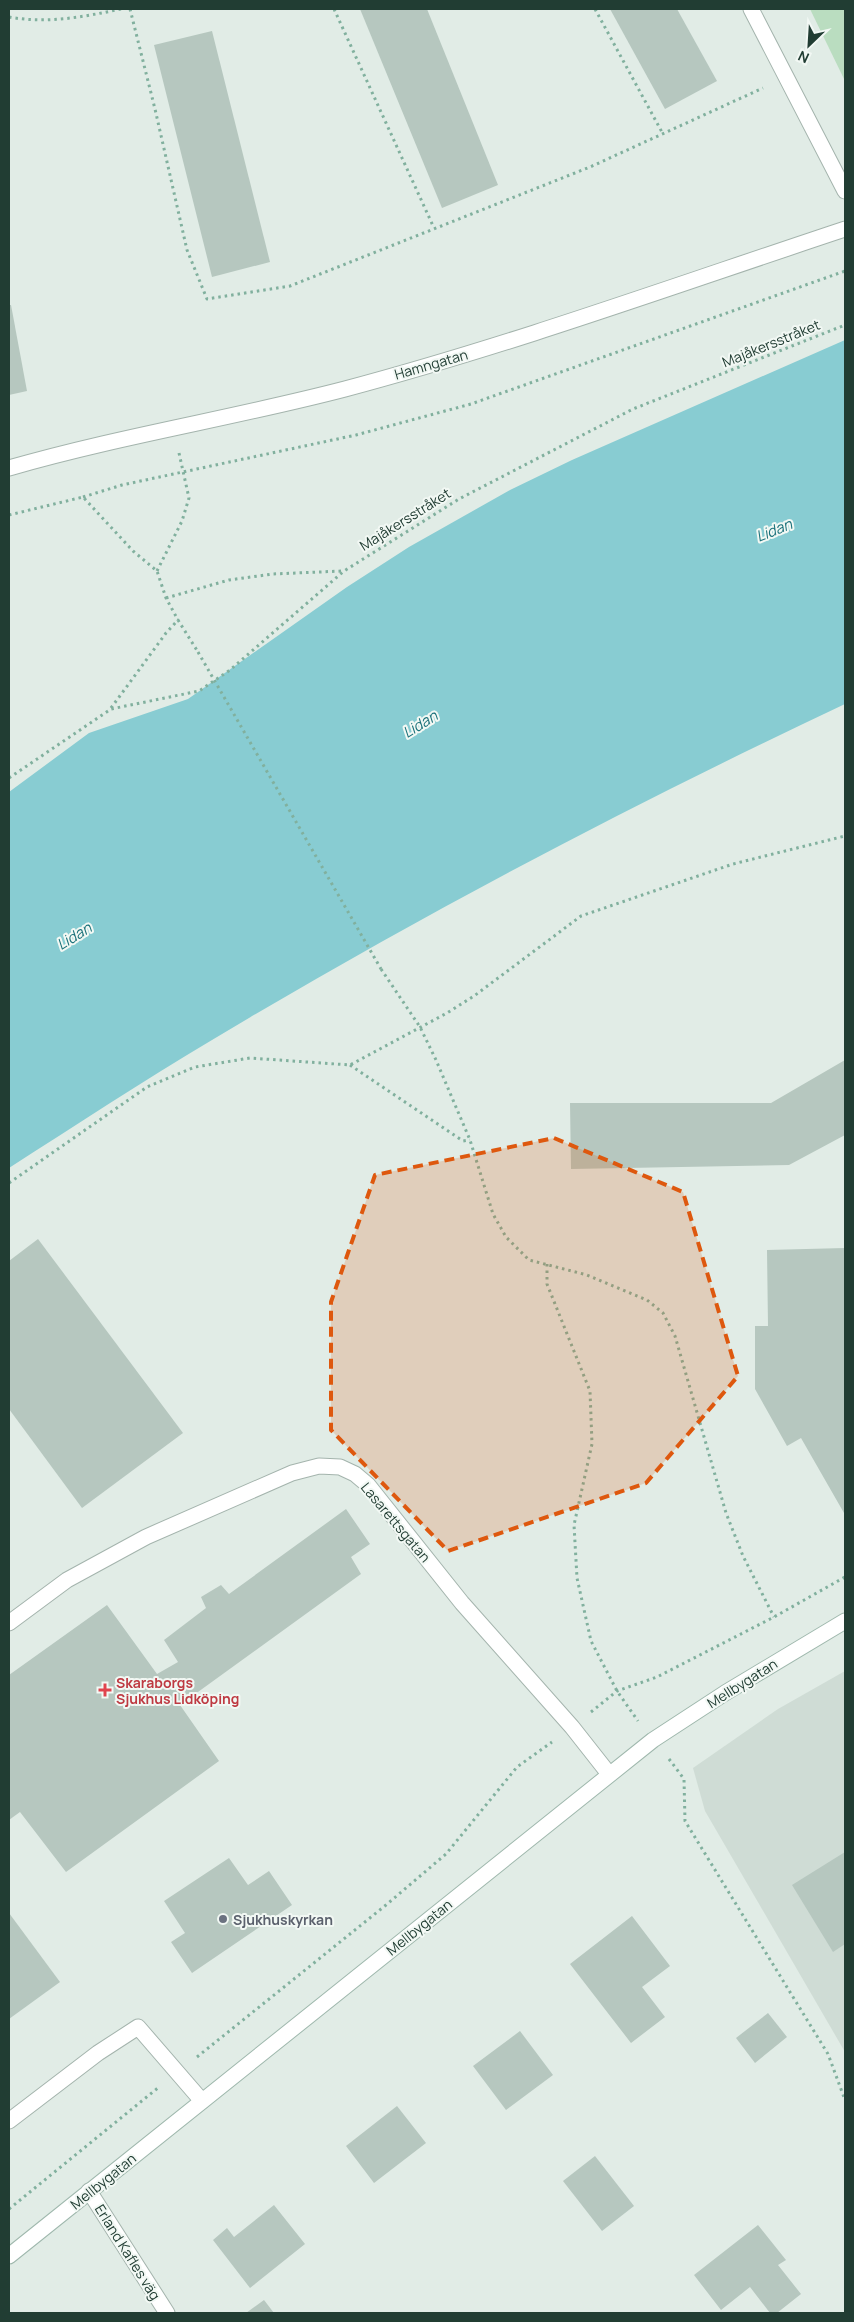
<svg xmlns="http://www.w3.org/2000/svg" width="854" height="2322" viewBox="0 0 854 2322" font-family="Manrope,sans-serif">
<rect width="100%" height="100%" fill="#e1ece6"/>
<!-- built -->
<polygon fill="#cfdcd5" points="845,1671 845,2052 705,1811 693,1768 778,1709"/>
<!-- green -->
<polygon fill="#baddc0" points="810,9 845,9 845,81"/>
<!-- water -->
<path fill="#88ccd2" d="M845 340V704C629 806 417 917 212 1040 143 1081 76 1125 9 1168V792L89 733 188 699 347 587 409 547 510 490 572 460Z"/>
<!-- building -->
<g fill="#b6c7bf">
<polygon points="360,9 427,9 498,185 442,208"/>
<polygon points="610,9 677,9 717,81 665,109"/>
<polygon points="212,31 270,262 212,277 154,45"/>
<polygon points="9,305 11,305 27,391 9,395"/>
<polygon points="845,1060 845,1135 789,1165 571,1169 570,1103 771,1103"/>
<polygon points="38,1239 183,1433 82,1508 9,1409 9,1261"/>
<polygon points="845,1248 845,1512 844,1513 801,1438 787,1446 755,1389 755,1326 768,1326 767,1250"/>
<polygon points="346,1509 370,1544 351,1557 361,1574 180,1705 219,1761 66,1872 20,1812 9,1820 9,1675 107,1605 157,1674 178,1662 164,1640 206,1608 201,1597 221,1585 229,1594"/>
<polygon points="845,1852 845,1944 833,1952 792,1885"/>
<polygon points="229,1858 248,1885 269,1871 292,1905 192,1973 171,1942 185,1933 164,1901"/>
<polygon points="9,1913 60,1982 9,2019"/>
<polygon points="632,1916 670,1966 642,1987 665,2017 631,2043 570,1964"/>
<polygon points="768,2013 787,2037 755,2063 736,2038"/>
<polygon points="520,2031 553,2075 506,2110 473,2066"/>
<polygon points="397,2106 426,2143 374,2183 346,2146"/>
<polygon points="595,2156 634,2206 602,2231 563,2181"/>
<polygon points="274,2205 305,2244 250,2288 213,2240 227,2228 234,2237"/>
<polygon points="758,2225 786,2260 778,2265 801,2294 777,2313 770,2313 750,2287 721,2310 694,2275"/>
<polygon points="264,2300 274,2313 246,2313"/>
</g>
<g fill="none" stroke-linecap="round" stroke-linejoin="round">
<!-- service casing -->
<g stroke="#a4b4ad" stroke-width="17">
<g id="service">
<polyline points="9,1623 67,1580 146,1537 292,1473 319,1466 340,1467 355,1474 368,1485 462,1603 572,1727 609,1774"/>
<polyline points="9,2121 98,2053 138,2027 202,2101"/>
</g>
</g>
<!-- minor casing -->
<g stroke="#a4b4ad" stroke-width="17">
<g id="minor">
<polyline points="751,9 845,191"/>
<polyline points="89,2191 167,2313"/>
</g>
</g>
<!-- tertiary casing -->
<g stroke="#a4b4ad" stroke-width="17">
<path id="tertiary" d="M9 468C120 436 234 418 345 389 514 344 679 284 845 229"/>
</g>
<!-- secondary casing -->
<g stroke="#9fb8ad" stroke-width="17">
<polyline id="secondary" points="9,2256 653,1740 725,1693 845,1621"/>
</g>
<!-- path -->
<g stroke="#81b09e" stroke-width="3" stroke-dasharray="2.5 4" stroke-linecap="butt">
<polyline points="130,9 155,109 187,250 207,299 290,286 590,167 763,88"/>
<polyline points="334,9 434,228"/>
<polyline points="595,9 663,134"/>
<path d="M9 17C47 24 83 17 121 9"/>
<polyline points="83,497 122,485 356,435 471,404 845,271"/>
<polyline points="9,515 83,497 133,551 157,571 166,598 178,620"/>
<polyline points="157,571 182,521 189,498 179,453"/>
<polyline points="166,598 229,580 273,574 342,571"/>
<polyline points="111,708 166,633 178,620 198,652"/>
<polyline points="9,778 111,709 199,691 230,670 344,571 459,499 633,409 845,325"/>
<polyline points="381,969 420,1027 436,1060 470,1140 493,1214 506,1237 529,1260 587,1275 647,1300 663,1313 675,1336 726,1513 743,1556 774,1617"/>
<polyline points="350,1065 463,1141 470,1140"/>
<polyline points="9,1183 147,1087 195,1067 250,1058 350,1065 447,1013 474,996 581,916 733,864 845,836"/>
<polyline points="547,1264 547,1284 590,1391 592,1444 574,1525 577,1578 591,1641 617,1691 638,1721"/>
<polyline points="591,1712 617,1691 657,1677 774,1617 845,1577"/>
<polyline points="669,1759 684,1779 685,1821 828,2054 845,2100"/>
<polyline points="197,2057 386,1905 446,1854 517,1767 552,1742"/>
<polyline points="9,2209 159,2087"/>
</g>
<!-- service -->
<use href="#service" stroke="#fff" stroke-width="15"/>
<!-- minor -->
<use href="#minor" stroke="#fff" stroke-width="15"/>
<!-- tertiary -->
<use href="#tertiary" stroke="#fff" stroke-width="15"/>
<!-- secondary -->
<use href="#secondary" stroke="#fff" stroke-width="15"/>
<!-- path-bridge -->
<polyline stroke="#81b09e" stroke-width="3" stroke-dasharray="2.5 4" stroke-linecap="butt" points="198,652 381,969"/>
</g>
<!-- marked area -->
<path fill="#de580e" fill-opacity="0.2" stroke="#de580e" stroke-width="4" stroke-dasharray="10 6" stroke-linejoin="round" d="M554 1138 683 1192 738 1376 646 1483 448 1551 331 1430V1302L375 1175Z"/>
<!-- markers -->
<path fill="#e0444e" stroke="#f2f8f4" stroke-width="2" d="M102.5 1682.5h5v5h5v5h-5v5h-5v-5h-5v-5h5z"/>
<circle fill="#6b7280" stroke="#f2f8f4" stroke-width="2" cx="223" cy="1919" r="5"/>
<g text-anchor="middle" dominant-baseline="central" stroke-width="4" stroke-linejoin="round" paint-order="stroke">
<!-- street labels -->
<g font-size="14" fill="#213d33" stroke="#f2f8f4">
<text transform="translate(771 343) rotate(-22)">Majåkersstråket</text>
<text transform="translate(431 364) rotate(-16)">Hamngatan</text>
<text transform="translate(405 519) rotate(-32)">Majåkersstråket</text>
<text transform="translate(396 1522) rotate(50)">Lasarettsgatan</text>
<text transform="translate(742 1683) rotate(-32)">Mellbygatan</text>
<text transform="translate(419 1927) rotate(-39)">Mellbygatan</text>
<text transform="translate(103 2181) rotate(-39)">Mellbygatan</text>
<text transform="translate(128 2252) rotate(58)">Erland Kafles väg</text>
</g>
<!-- health labels -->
<g font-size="14" font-weight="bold" fill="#be3a42" stroke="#f2f8f4" text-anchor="start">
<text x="116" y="1682">Skaraborgs<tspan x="116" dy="16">Sjukhus Lidköping</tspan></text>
</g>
<!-- worship labels -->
<g font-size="14" font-weight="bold" fill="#5b616d" stroke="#f2f8f4" text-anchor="start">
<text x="233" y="1919">Sjukhuskyrkan</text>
</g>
<!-- water labels -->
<g font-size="15" font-style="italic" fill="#1a717a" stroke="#f2f8f4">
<text transform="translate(774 530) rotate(-22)">Lidan</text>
<text transform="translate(420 724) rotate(-32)">Lidan</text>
<text transform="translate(74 936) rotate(-32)">Lidan</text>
</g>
</g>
<!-- border -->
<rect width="854" height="2322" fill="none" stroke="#213d33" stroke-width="20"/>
<!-- north arrow -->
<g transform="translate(809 45) rotate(205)" stroke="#f2f8f4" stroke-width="4" paint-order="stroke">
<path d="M0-4L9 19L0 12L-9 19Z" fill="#213d33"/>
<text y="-8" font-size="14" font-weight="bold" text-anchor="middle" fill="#213d33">N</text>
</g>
</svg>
